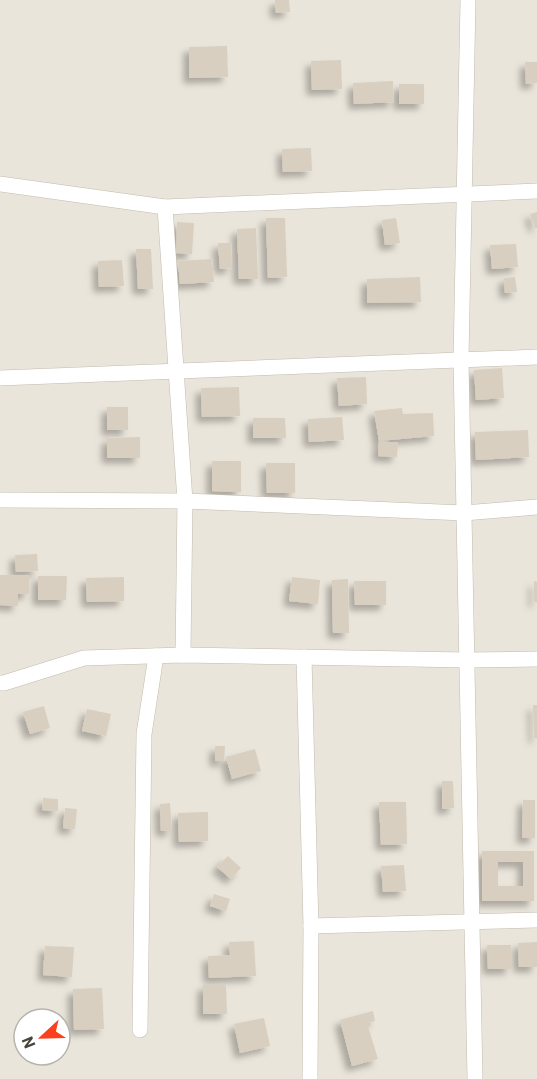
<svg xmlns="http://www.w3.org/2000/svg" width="537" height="1079" viewBox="0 0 537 1079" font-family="Barlow,sans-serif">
<defs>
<filter id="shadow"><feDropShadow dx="-5.5" dy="5.5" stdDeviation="3" flood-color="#0004"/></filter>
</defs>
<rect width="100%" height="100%" fill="#f6f3ec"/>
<!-- residential -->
<path fill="#eae5da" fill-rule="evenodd" d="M0 0H537V1079H0ZM24 1019H60V1055H24Z"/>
<!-- building -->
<g fill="#d8cfc1" fill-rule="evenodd" filter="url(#shadow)">
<polygon points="275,0 289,0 290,12 276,13"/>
<polygon points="227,46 228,77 189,78 189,47"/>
<polygon points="341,60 342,89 312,90 311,61"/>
<polygon points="525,62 537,62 537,83 526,84"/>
<polygon points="393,81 394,102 354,104 353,83"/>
<rect x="399" y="84" width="25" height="20"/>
<polygon points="311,148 312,171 283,172 282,149"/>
<polygon points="537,212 537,228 535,228 530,214"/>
<polygon points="266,218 285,218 287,277 268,278"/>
<polygon points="396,218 400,243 385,245 382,220"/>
<polygon points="177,222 194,223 192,254 176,253"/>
<polygon points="256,228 258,279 239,279 237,229"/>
<polygon points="218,243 231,243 232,268 220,269"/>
<polygon points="516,244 518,267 492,269 490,245"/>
<polygon points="136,249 151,249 153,289 138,289"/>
<polygon points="212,259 214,282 180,284 178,261"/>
<polygon points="122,260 124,286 99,287 98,261"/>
<polygon points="420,277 421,302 367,303 367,279"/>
<polygon points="515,277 517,292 505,293 504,278"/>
<polygon points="502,368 504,398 476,400 474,370"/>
<polygon points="366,377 367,404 339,406 337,378"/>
<polygon points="239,387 240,416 202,417 201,388"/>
<rect x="107" y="407" width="21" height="23"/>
<polygon points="402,408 403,414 433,413 434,436 379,441 398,443 397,457 378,456 379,441 374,411"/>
<polygon points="342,417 344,440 309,442 308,419"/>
<polygon points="253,418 285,418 286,438 253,438"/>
<polygon points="528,430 529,457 476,460 475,432"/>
<polygon points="140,437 140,458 107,458 107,438"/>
<polygon points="212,461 241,461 241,492 212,491"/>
<polygon points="266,463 295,463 295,493 267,493"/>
<polygon points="37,554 38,571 16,572 15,555"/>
<polygon points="0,575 29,575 29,594 18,594 18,606 0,605"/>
<polygon points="38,576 67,576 66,600 38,600"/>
<polygon points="124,577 124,601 87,602 86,578"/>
<polygon points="292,577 320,580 318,604 289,601"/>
<polygon points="348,579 349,633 333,633 332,580"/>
<polygon points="354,581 386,581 386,605 355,605"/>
<polygon points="534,581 537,582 537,602 534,602"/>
<polygon points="533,705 537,705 537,738 534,738"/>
<polygon points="44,706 50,728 30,734 23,712"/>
<polygon points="87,709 111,714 106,736 82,731"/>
<polygon points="215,746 225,746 224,761 215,761"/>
<polygon points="255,749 261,771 232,779 226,757"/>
<polygon points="442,781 453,781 454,808 442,809"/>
<polygon points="43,798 58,799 58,811 42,810"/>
<polygon points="523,800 535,800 535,838 522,838"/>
<polygon points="379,802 406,802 407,844 381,845"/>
<polygon points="170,803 172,831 161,831 160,804"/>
<polygon points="65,808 77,809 75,829 63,828"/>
<polygon points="208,812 208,841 179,842 178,813"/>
<path d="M482 851H534V901H482ZM498 862H523V886H498Z"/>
<polygon points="228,856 241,868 231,879 217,867"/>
<polygon points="404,865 406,891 383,892 381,866"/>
<polygon points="214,894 230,899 226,911 210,906"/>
<polygon points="254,941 256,976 209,978 208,956 230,955 229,942"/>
<polygon points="537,942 537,967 519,967 518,943"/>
<polygon points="487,945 511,945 511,969 488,969"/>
<polygon points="45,946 74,947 72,977 43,975"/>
<polygon points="203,985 226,985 227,1014 203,1014"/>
<polygon points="102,988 104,1029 74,1030 73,989"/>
<polygon points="373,1011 375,1021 367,1023 378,1059 352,1066 340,1020"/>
<polygon points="264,1018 270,1046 240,1053 234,1024"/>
</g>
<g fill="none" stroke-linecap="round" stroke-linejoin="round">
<!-- street casing -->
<g stroke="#c2bbae" stroke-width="16">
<g id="street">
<polyline points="468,0 461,360 475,1079"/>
<polyline points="0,184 165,207 537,191"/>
<polyline points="165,207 185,501 183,655"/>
<polyline points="0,378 537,357"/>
<polyline points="0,500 185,501 464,513 537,507"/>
<polyline points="304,657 311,926 310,1079"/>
<polyline points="0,683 4,683 84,658 183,655 467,660 537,659"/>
<polyline points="311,926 537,920"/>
<polyline points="140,1030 144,734 156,656"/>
</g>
</g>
<!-- street -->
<use href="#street" stroke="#fff" stroke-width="15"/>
</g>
<!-- north arrow -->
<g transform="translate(42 1037) rotate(248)"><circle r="28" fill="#ffffff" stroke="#b7b4b0" stroke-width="1.5"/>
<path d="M0-4.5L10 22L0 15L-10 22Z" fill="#fc3f1d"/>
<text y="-9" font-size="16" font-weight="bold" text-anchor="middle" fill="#4b4439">N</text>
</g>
</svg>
